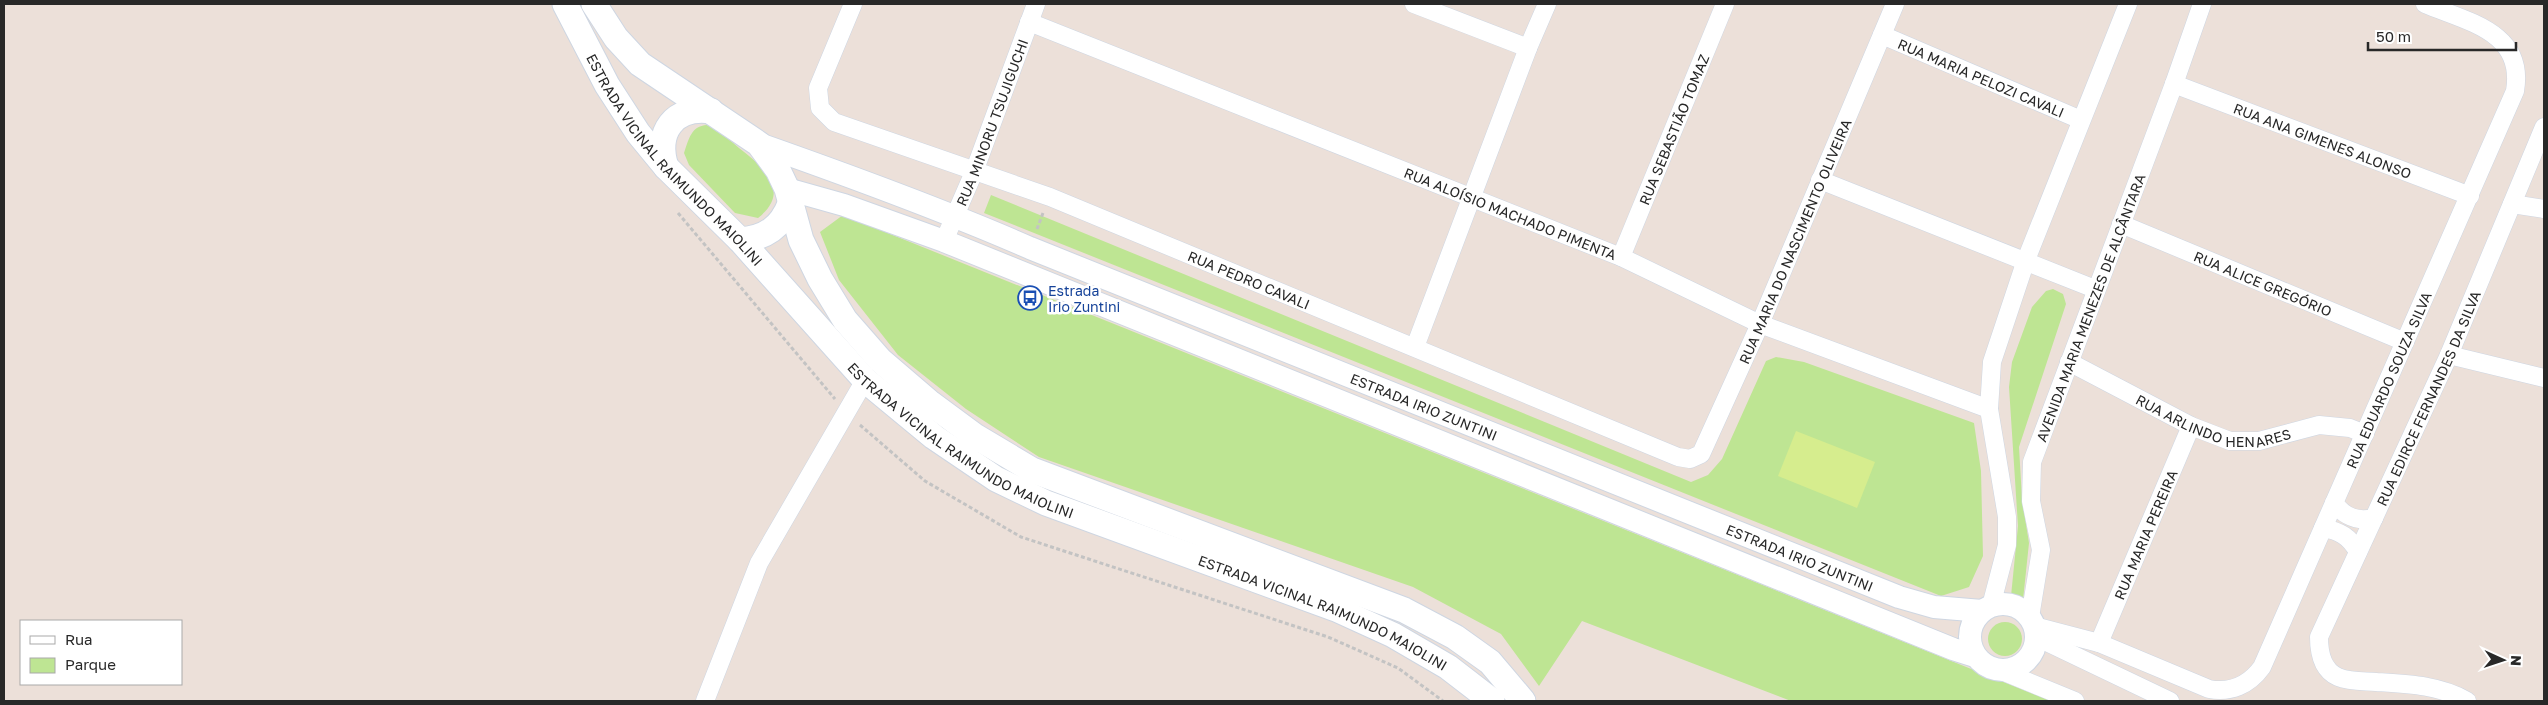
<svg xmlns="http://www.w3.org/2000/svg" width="2548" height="705" viewBox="0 0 2548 705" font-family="'Golos Text',sans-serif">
<rect width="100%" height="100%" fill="#ece0d9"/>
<!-- green -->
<g fill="#bee593">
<path d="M707 125C719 130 729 139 739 148 764 167 792 191 758 218L735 213 689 165 684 153C689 139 691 126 707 125Z"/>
<polygon points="991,195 1691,482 1708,475 1722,459 1766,361 1776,357 1804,362 1974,423 1981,471 1983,556 1969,587 1941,596 984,213"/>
<polygon points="843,215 2051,701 1791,701 1582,621 1539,686 1501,634 1413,587 1039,457 966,409 898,355 839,280 820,232"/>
<polygon points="2053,289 2063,294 2066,304 2019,447 2022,499 2029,543 2023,600 2011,596 2018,526 2009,387 2012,362 2032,307 2046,291"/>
<circle cx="2005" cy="639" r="17"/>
</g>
<!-- pitch -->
<polygon fill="#d6ed8e" points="1796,431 1875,462 1857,508 1778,476"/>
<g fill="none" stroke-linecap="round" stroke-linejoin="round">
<!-- minor casing -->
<g stroke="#ced6e2" stroke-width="19">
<g id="minor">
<path id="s1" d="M853 4 818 88 820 108 834 122 1050 197 1678 457 1690 459 1701 454 1760 324 1895 4"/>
<polyline points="1414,4 1528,48"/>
<path id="s2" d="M1029 22 1621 257 1760 324 1989 409"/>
<path id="s3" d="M1882 35 2081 120"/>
<path id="s4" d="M2174 84 2470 196"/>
<polyline points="1820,180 2095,289"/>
<polyline points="2512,204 2544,209"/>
<path id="s5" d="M2121 224 2405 342"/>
<path id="s6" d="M944 241 974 172 1036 4"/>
<path id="s7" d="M1621 257 1725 4"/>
<polyline points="1415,347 1528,48 1547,4"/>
<polyline points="2449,355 2544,378"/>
<path id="s8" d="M2069 362 2191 426 2230 441H2259L2319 425 2350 428 2365 434"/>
<path d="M2334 503C2345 517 2357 522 2374 518"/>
<path d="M2323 528C2340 531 2350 537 2358 552"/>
<polyline points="1991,606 2007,545 2007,517 1989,409 1992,362 2026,260 2128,4"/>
<path id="s9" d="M2030 617 2041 550 2031 501 2032 462 2174 84 2202 4"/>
<path id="s10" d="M2034 626 2099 643 2209 689C2231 693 2249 685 2262 667L2515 91C2525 32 2468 22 2425 4"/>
<polyline points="2036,637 2170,701"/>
<path id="s11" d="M2099 643 2191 426"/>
<polyline points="1999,670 2075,701"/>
<polyline points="705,701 759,563 865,380"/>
<path id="s12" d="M2467 701C2439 685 2408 684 2376 682 2364 681 2350 682 2338 677 2322 670 2319 652 2319 637L2449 355 2544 127"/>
</g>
</g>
<!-- tertiary casing -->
<g stroke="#ced6e2" stroke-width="24">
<g id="tertiary">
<path id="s13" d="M759 144C850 176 941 209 1030 248L1899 597 1934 607 1982 611"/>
<polyline points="787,189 844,205 944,241 1953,649 1975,656"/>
<circle cx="2003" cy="637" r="33"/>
</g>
</g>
<!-- secondary casing -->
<g stroke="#ced6e2" stroke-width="27">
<g id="secondary">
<path id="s14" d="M565 4 607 85 638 133 666 167 740 240 865 380 934 437 996 479 1046 503 1336 609 1393 635 1448 667 1492 701"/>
<polyline points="594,4 616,38 640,64 759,144 778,170 787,189 801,240 820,279 845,320 880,360 929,402 975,436 1032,470 1404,610 1455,637 1490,662 1523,701"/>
<path d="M666 167C655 132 674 106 711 111"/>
<path d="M740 240C766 238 781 227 790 204"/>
</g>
</g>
<!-- path -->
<g stroke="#c3c3c3" stroke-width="3" stroke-dasharray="4 2.5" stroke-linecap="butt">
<polyline points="678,213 835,399"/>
<polyline points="1037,229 1043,213"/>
<polyline points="860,425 925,481 1021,537 1328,637 1398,668 1443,701"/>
</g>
<!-- minor -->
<use href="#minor" stroke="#fff" stroke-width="18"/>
<!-- tertiary -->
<use href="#tertiary" stroke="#fff" stroke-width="22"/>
<!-- secondary -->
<use href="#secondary" stroke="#fff" stroke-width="25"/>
</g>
<!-- icons -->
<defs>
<g id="bus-ring" transform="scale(1.25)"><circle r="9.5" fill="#fff" stroke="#1a4fb4" stroke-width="1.5"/><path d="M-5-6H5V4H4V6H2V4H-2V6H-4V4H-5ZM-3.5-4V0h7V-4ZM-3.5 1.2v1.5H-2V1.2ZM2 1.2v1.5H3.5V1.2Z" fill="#1a4fb4"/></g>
</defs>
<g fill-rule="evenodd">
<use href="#bus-ring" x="1030" y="298"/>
</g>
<g text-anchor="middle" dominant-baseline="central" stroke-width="5" stroke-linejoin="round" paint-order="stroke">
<!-- street labels -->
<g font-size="14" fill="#282828" stroke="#fff">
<text stroke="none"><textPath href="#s3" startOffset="108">RUA MARIA PELOZI CAVALI</textPath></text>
<text stroke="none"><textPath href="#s6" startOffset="128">RUA MINORU TSUJIGUCHI</textPath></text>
<text stroke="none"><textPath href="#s7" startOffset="138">RUA SEBASTIÃO TOMAZ</textPath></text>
<text stroke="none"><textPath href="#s4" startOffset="159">RUA ANA GIMENES ALONSO</textPath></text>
<text stroke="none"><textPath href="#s14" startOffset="192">ESTRADA VICINAL RAIMUNDO MAIOLINI</textPath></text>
<text stroke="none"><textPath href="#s2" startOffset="518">RUA ALOÍSIO MACHADO PIMENTA</textPath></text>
<text stroke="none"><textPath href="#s1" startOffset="1296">RUA MARIA DO NASCIMENTO OLIVEIRA</textPath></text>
<text stroke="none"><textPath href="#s1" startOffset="575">RUA PEDRO CAVALI</textPath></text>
<text stroke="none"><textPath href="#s5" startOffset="154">RUA ALICE GREGÓRIO</textPath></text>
<text stroke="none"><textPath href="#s9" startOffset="322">AVENIDA MARIA MENEZES DE ALCÂNTARA</textPath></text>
<text stroke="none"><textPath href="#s10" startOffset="561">RUA EDUARDO SOUZA SILVA</textPath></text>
<text stroke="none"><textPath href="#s12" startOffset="442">RUA EDIRCE FERNANDES DA SILVA</textPath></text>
<text stroke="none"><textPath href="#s13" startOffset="715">ESTRADA IRIO ZUNTINI</textPath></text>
<text stroke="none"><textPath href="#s8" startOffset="159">RUA ARLINDO HENARES</textPath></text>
<text stroke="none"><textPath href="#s14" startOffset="598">ESTRADA VICINAL RAIMUNDO MAIOLINI</textPath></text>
<text stroke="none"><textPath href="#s11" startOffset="118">RUA MARIA PEREIRA</textPath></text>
<text stroke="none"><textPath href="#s13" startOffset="1120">ESTRADA IRIO ZUNTINI</textPath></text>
<text stroke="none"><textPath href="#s14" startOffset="1002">ESTRADA VICINAL RAIMUNDO MAIOLINI</textPath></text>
</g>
<!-- transit labels -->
<g font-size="14" fill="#164399" stroke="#fff" text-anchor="start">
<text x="1048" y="290">Estrada<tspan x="1048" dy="16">Irio Zuntini</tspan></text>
</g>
</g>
<!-- border -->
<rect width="2548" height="705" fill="none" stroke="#282828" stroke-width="10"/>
<!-- legend -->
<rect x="20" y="620" width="162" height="65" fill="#ffffff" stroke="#a9a9a9"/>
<rect x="30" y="636" width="25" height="8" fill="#ffffff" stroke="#a9a9a9"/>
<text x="65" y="645" font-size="15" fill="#282828">Rua</text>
<rect x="30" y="658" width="25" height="15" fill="#bee593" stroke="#a9a9a9"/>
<text x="65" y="670" font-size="15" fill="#282828">Parque</text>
<!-- north arrow -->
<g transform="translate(2503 660) rotate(93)" stroke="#ffffff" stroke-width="4" paint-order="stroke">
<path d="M0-4L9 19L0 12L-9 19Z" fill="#282828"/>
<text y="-8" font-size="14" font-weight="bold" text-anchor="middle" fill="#282828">N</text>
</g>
<!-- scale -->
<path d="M2368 42v8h148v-8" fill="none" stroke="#282828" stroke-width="2.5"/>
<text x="2376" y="42" font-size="15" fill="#282828" stroke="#ffffff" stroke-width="4" paint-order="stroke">50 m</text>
</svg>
